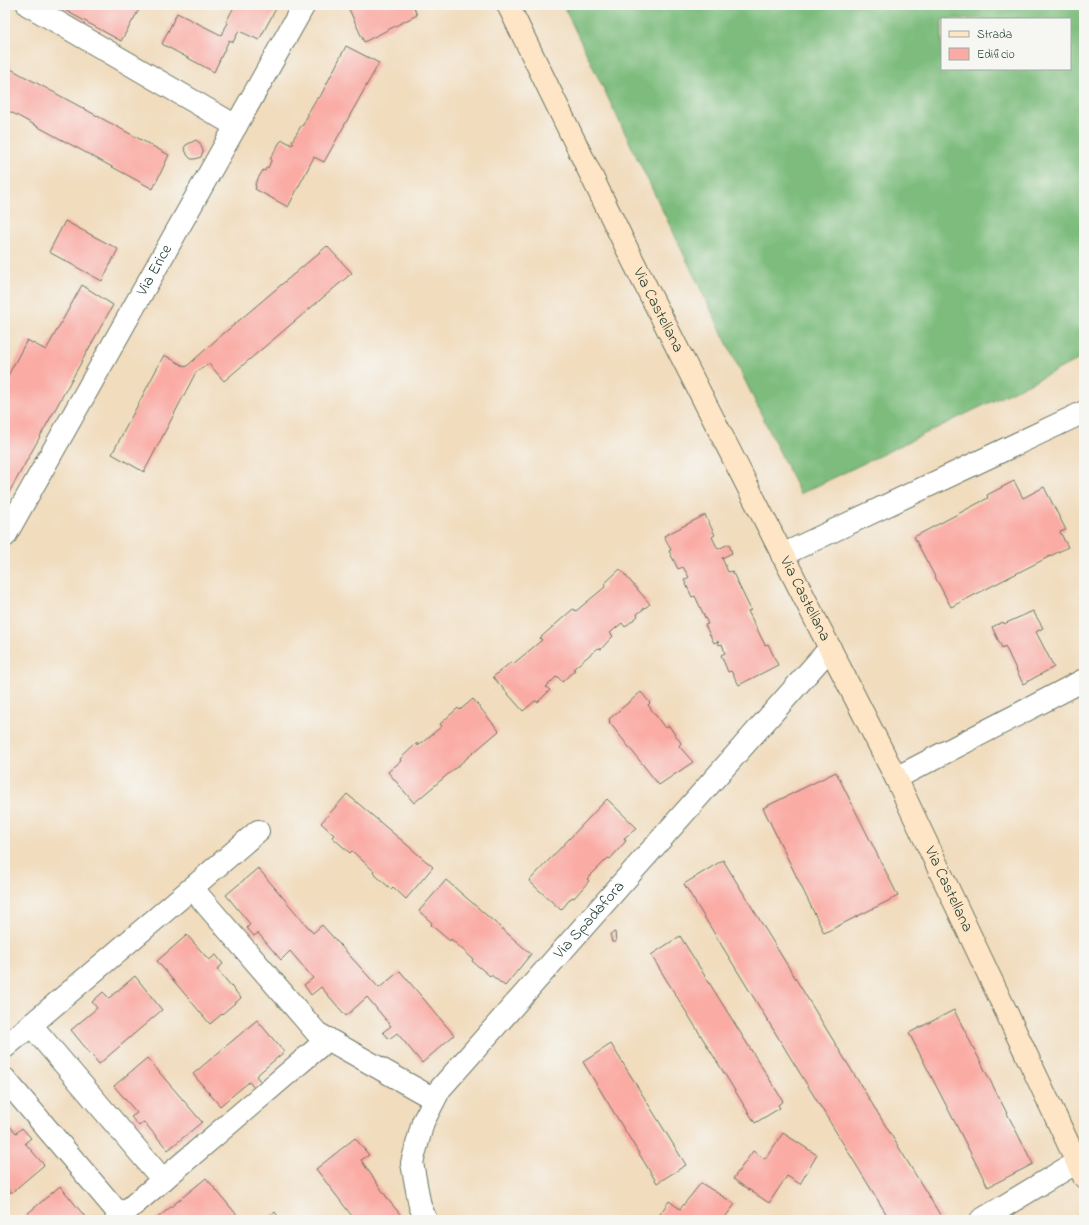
<svg xmlns="http://www.w3.org/2000/svg" width="1089" height="1225" viewBox="0 0 1089 1225" font-family="'Indie Flower',sans-serif">
<rect width="100%" height="100%" fill="#f6f6f2"/>
<filter id="ink" filterUnits="userSpaceOnUse"><feTurbulence type="fractalNoise" baseFrequency=".025" numOctaves="2"/><feDisplacementMap in="SourceGraphic" scale="8" xChannelSelector="R" yChannelSelector="G"/><feConvolveMatrix kernelMatrix="1 2 1 2 8 2 1 2 1" color-interpolation-filters="sRGB"/></filter>
<filter id="wash" filterUnits="userSpaceOnUse"><feTurbulence type="fractalNoise" baseFrequency=".012" numOctaves="4" result="noise"/><feDisplacementMap in="SourceGraphic" scale="16" xChannelSelector="R" yChannelSelector="G"/><feGaussianBlur stdDeviation="0.9" result="paint"/><feColorMatrix in="noise" values="0 0 0 0 0 0 0 0 0 0 0 0 0 0 0 0 0 1.4 0 .05"/><feComposite in="paint" operator="in"/></filter>
<g filter="url(#wash)">
<rect width="100%" height="100%" fill="#f1dcbd"/>
<!-- forest -->
<path fill="#7dbc7d" stroke="#4e7c58" fill-rule="evenodd" d="M563 5H1084V357L800 494ZM942 19H1070V69H942Z"/>
<g id="blocks">
<!-- building -->
<g fill="#faaba4">
<polygon points="63,5 135,5 140,8 121,41 61,8"/>
<polygon points="235,5 278,5 259,40 239,31 233,42 229,40 214,72 162,44 177,13 221,35 228,23 226,22"/>
<polygon points="357,5 413,5 417,15 364,42 349,9"/>
<polygon points="346,46 379,63 324,162 314,157 288,207 255,189 256,187 255,184 263,170 265,171 266,168 268,168 271,161 271,157 280,142 283,140 292,145 294,143 292,141 301,126 303,125 308,115 308,113 317,98 320,97"/>
<polygon points="9,68 169,155 153,189 5,109 5,77"/>
<polygon points="196,140 200,143 203,151 201,157 195,159 191,159 188,156 184,148 186,145"/>
<polygon points="65,221 118,249 102,281 49,252"/>
<polygon points="327,246 352,273 224,381 209,364 196,372 144,472 112,454 164,355 186,367 216,340"/>
<polygon points="82,285 113,305 6,498 5,498 5,426 9,419 5,417 5,381 27,340 46,350"/>
<polygon points="1014,481 1023,498 1044,487 1066,530 1060,532 1068,547 951,607 914,537 988,498 987,495"/>
<polygon points="705,515 715,535 712,537 718,549 729,544 732,553 722,558 728,572 732,571 751,610 748,611 765,645 768,644 778,665 739,685 731,671 728,672 721,655 725,653 722,644 719,645 718,641 714,643 705,625 708,624 695,596 692,597 684,580 689,577 683,567 678,569 669,551 671,550 664,536"/>
<polygon points="620,569 650,604 637,614 638,616 625,627 622,623 610,633 613,636 601,649 598,648 573,669 575,670 562,682 557,676 546,687 550,690 538,702 535,701 523,711 493,677 511,662 513,664 542,640 540,638 573,609 576,611 605,587 604,584"/>
<polygon points="1033,611 1043,628 1036,632 1054,667 1023,684 1005,646 1002,648 992,627 1003,622 1004,624"/>
<polygon points="641,692 650,703 648,705 665,728 669,726 681,743 679,746 693,762 659,785 609,722 610,722 609,719"/>
<polygon points="473,699 499,731 414,803 388,772 401,761 400,759 417,743 418,746 442,726 440,724 458,708 460,710"/>
<polygon points="836,772 898,896 824,933 763,808"/>
<polygon points="347,794 433,867 406,899 393,887 391,889 373,873 374,871 352,851 350,853 332,837 334,835 321,823"/>
<polygon points="607,799 637,828 624,838 626,841 610,859 608,858 587,879 589,881 574,898 572,897 561,910 529,881"/>
<polygon points="723,860 942,1218 939,1220 890,1220 684,884"/>
<polygon points="258,868 313,933 322,925 379,988 400,971 454,1035 422,1063 397,1033 389,1039 383,1032 391,1026 367,997 346,1016 321,987 311,995 304,985 313,978 290,951 281,960 258,933 254,936 247,928 250,924 226,895"/>
<polygon points="446,880 531,954 505,986 491,975 490,976 472,961 473,959 451,939 450,941 431,925 432,923 419,911"/>
<polygon points="615,932 616,942 612,942 610,934"/>
<polygon points="187,935 209,960 216,955 223,964 217,969 241,998 210,1024 157,961"/>
<polygon points="680,936 783,1101 778,1105 780,1108 755,1123 651,955"/>
<polygon points="135,976 162,1010 99,1064 71,1030 97,1008 92,1002 103,992 109,998"/>
<polygon points="954,1010 1033,1164 988,1187 909,1033"/>
<polygon points="257,1020 284,1052 256,1076 261,1082 254,1088 249,1082 220,1106 193,1074"/>
<polygon points="611,1044 686,1165 657,1183 583,1062"/>
<polygon points="147,1058 202,1122 168,1150 144,1122 139,1126 131,1117 137,1113 114,1086"/>
<polygon points="5,1121 16,1133 22,1128 31,1138 25,1143 44,1165 11,1193 5,1185"/>
<polygon points="783,1133 817,1155 800,1184 787,1176 769,1203 733,1179 753,1151 765,1159"/>
<polygon points="355,1138 369,1155 361,1160 390,1202 405,1220 355,1220 316,1169"/>
<polygon points="206,1178 237,1215 231,1220 155,1220"/>
<polygon points="701,1183 735,1204 723,1220 656,1220 669,1201 680,1209"/>
<polygon points="60,1186 87,1219 85,1220 20,1220"/>
<polygon points="275,1212 280,1220 266,1220"/>
</g>
</g>
</g>
<g filter="url(#ink)">
<use href="#blocks" fill-opacity="0" stroke="#687564" stroke-width="1"/>
<g fill="none" stroke-linecap="round" stroke-linejoin="round">
<!-- street casing -->
<g stroke="#687564" stroke-width="24">
<g id="street">
<polyline points="28,5 236,126"/>
<path id="s1" d="M5 536 304 5"/>
<polyline points="782,555 1084,412"/>
<polyline points="896,778 1084,680"/>
<polyline points="258,831 192,888 317,1033 434,1099"/>
<polyline points="31,1025 163,1180"/>
<polyline points="5,1047 192,888"/>
<polyline points="5,1079 121,1216"/>
<polyline points="116,1220 328,1039"/>
<path id="s2" d="M426 1220 420 1206 412 1163 423 1122 440 1089 830 648"/>
<polyline points="981,1220 1077,1162"/>
</g>
</g>
<!-- secondary casing -->
<g stroke="#687564" stroke-width="24">
<g id="secondary">
<path id="s3" d="M508 5 633 261 896 778 1084 1177"/>
</g>
</g>
<!-- street -->
<use href="#street" stroke="#fff" stroke-width="22"/>
<!-- secondary -->
<use href="#secondary" stroke="#fee5c5" stroke-width="22"/>
</g>
</g>
<g text-anchor="middle" dominant-baseline="central" stroke-width="3.5" stroke-linejoin="round" paint-order="stroke">
<!-- street labels -->
<g font-size="16" fill="#1f3d34" stroke="#f6f6f2">
<text stroke="none"><textPath href="#s1" startOffset="305">Via Erice</textPath></text>
<text stroke="none"><textPath href="#s3" startOffset="340">Via Castellana</textPath></text>
<text stroke="none"><textPath href="#s3" startOffset="664">Via Castellana</textPath></text>
<text stroke="none"><textPath href="#s3" startOffset="988">Via Castellana</textPath></text>
<text stroke="none"><textPath href="#s2" startOffset="364">Via Spadafora</textPath></text>
</g>
</g>
<!-- margin -->
<rect width="1089" height="1225" fill="none" stroke="#f6f6f2" stroke-width="20"/>
<!-- legend -->
<rect x="941" y="18" width="130" height="52" fill="#f6f6f2" stroke="#a0aca6"/>
<rect x="949" y="31" width="20" height="6" fill="#fee5c5" stroke="#a0aca6"/>
<text x="977" y="38" font-size="12" fill="#1f3d34">Strada</text>
<rect x="949" y="48" width="20" height="12" fill="#faaba4" stroke="#a0aca6"/>
<text x="977" y="58" font-size="12" fill="#1f3d34">Edificio</text>
</svg>
